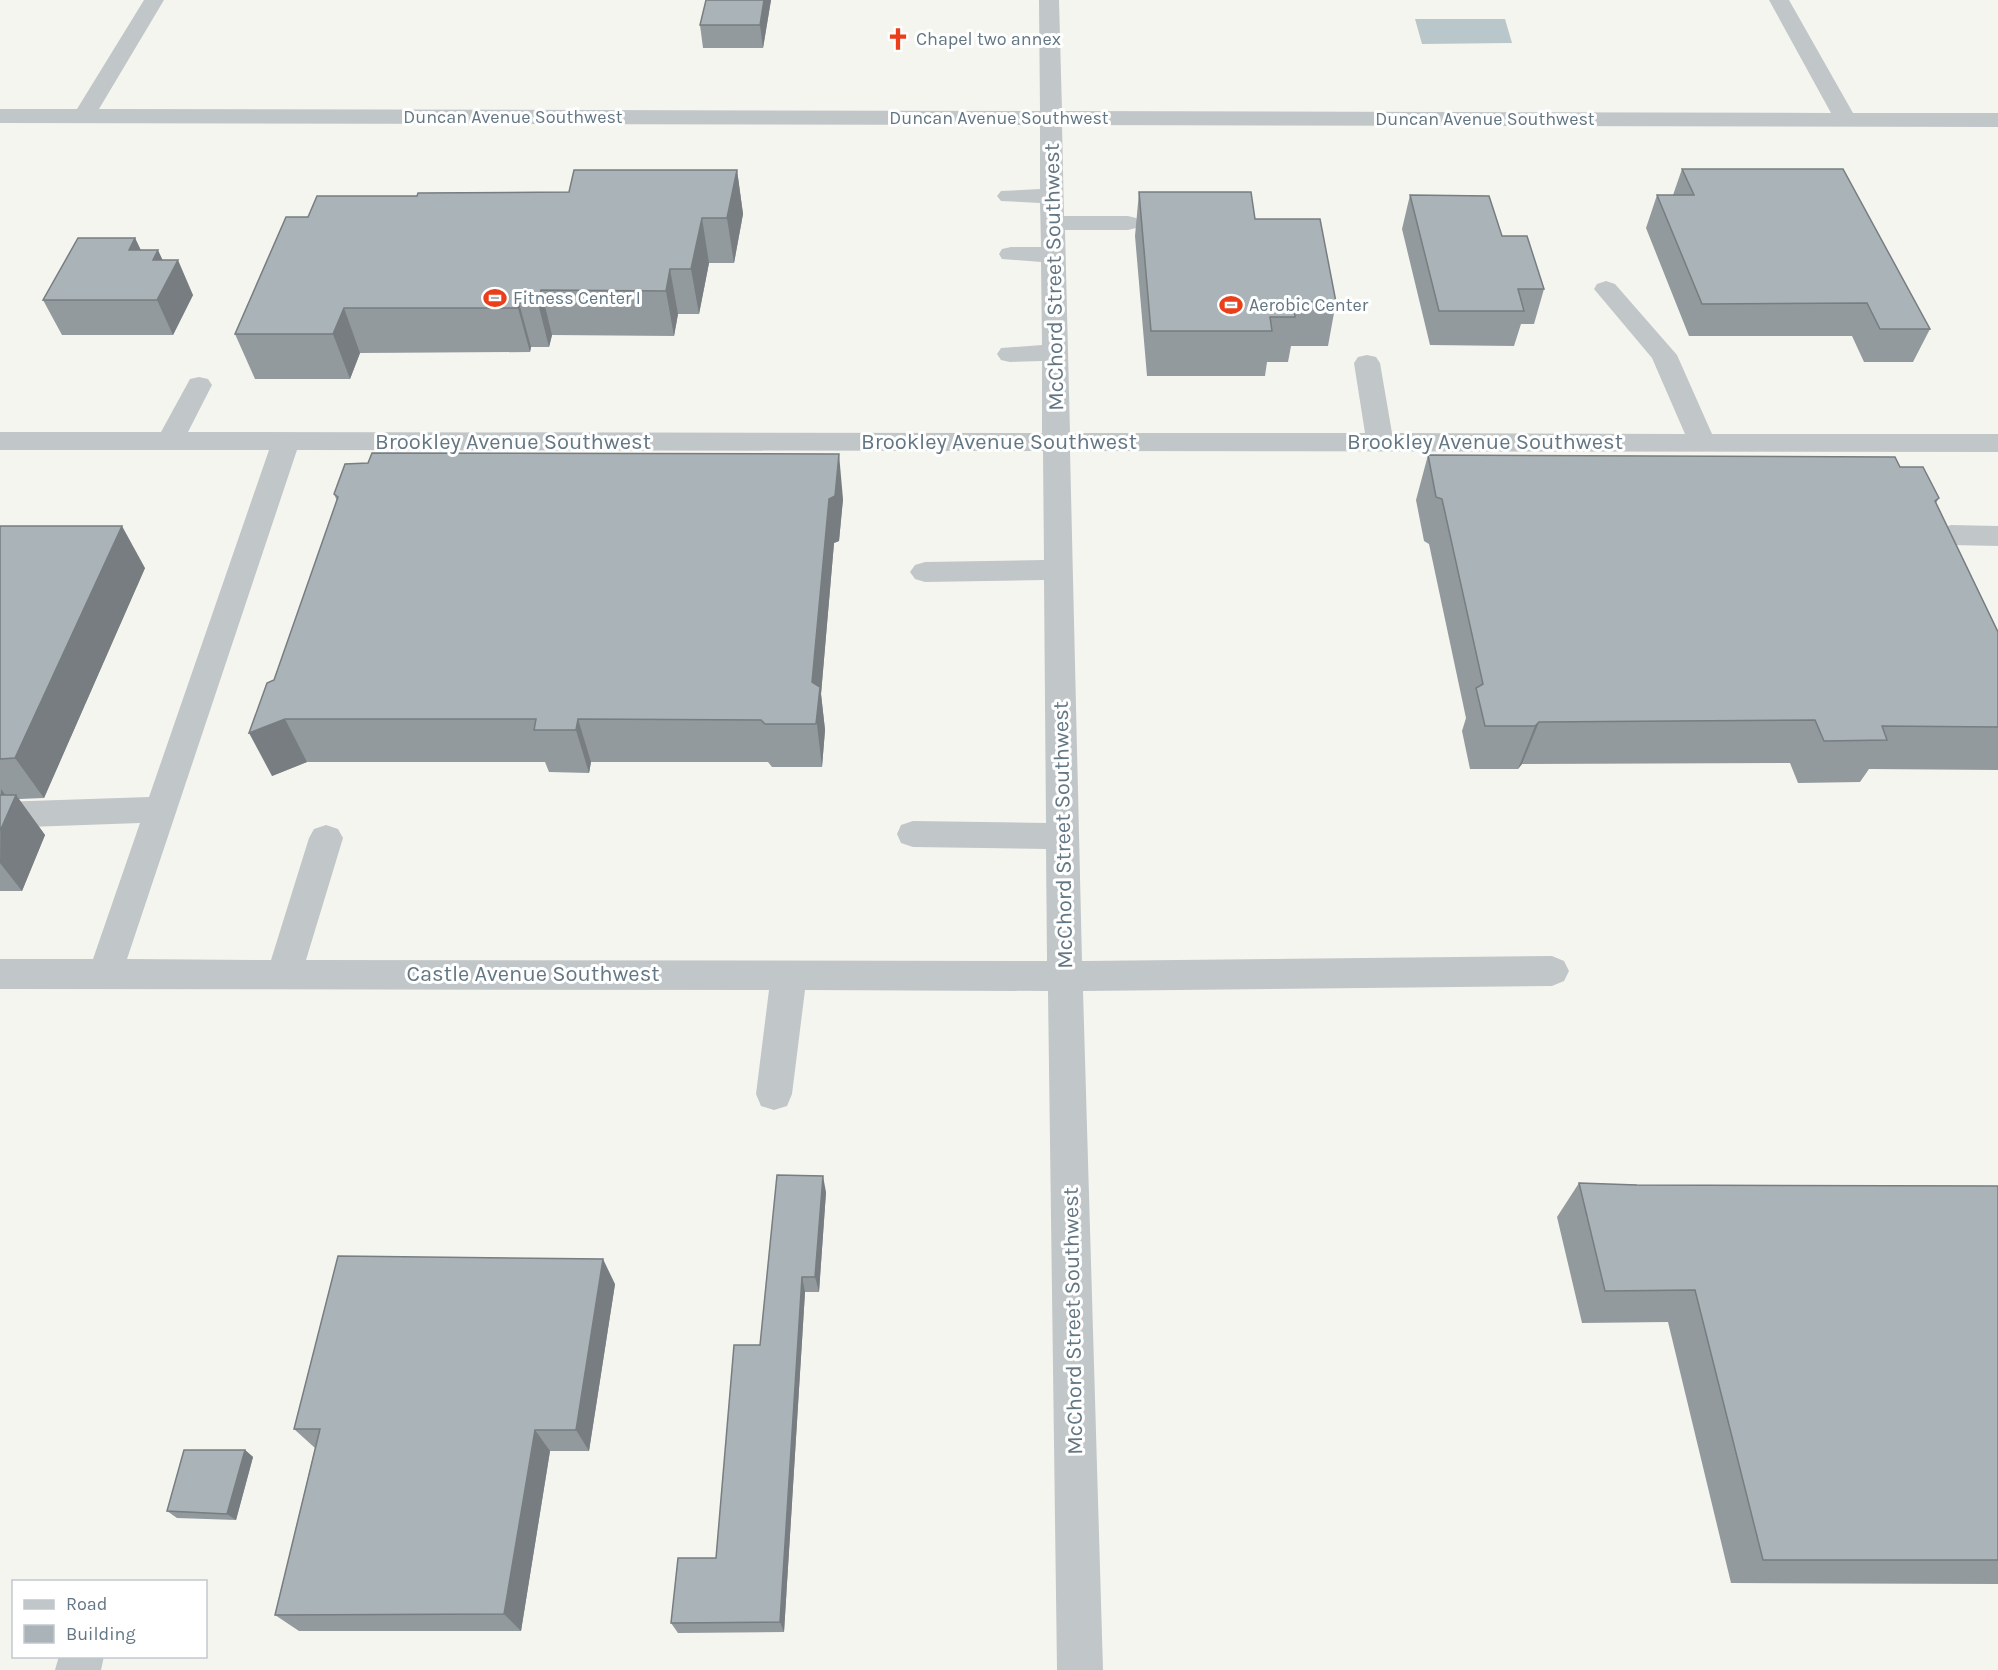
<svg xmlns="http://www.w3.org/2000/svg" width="1998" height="1670" viewBox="0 0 1998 1670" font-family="Karla,sans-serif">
<rect width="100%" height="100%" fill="#f5f5f0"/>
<!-- water -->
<polygon fill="#b9c7ca" points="1415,19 1505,19 1512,43 1422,44"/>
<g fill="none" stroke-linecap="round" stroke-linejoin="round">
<!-- minor -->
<g fill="#c1c6c8" fill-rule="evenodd">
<path d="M144 0H164L99 109 1040 111 1039 0H1059L1062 111 1831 113 1769 0H1789L1853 113H1998V127L1062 125 1064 216H1128L1136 218 1140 223 1136 228 1128 230H1065L1070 433H1365L1354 363 1358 357 1367 355 1376 357 1380 363 1392 433 1685 434 1652 358 1594 289 1597 284 1606 281 1615 284 1677 355 1712 434H1998V452L1070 451 1082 961 1552 956 1564 961 1569 971 1564 981 1552 986 1083 991 1103 1670H1057L1048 991 805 990 792 1094 787 1106 774 1110 761 1106 756 1094 769 990 0 989V959H93L140 823 0 828V802L149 797 269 450H0V432H161L190 379 199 377 208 379 212 385 188 432 1042 433V361L1010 362 1001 360 997 354 1001 348 1042 345 1041 262 1002 259 999 254 1002 249 1011 247H1041L1040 203 1001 201 997 196 1001 191 1040 189V125L0 123V109H77ZM297 450 1043 451 1044 560 925 562 915 565 910 572 915 579 925 582 1044 580 1046 823 913 821 901 825 897 834 901 843 913 847 1046 849 1047 961 306 960 343 838 338 829 326 825 314 829 309 838 271 960 127 959Z"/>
<polygon points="1951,525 1998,526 1998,546 1951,545 1941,542 1937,535 1941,528"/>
<polygon points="59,1656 104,1656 101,1670 55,1670"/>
</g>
</g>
<!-- wall -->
<g fill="#929a9d">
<polygon points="771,0 763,48 703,48 700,25"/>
<polygon points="1682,169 1930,329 1913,362 1864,362 1852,336 1689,336 1646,228 1657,195 1673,195"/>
<polygon points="737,170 743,214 734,263 709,263 699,314 678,314 674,336 552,335 549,347 531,347 530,352 360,353 350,379 255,379 235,334 308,217 417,196 569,192"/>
<polygon points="1139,192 1255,219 1336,302 1328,346 1291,346 1288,362 1267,362 1265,376 1147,376 1135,236"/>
<polygon points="1410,195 1502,236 1544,289 1534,324 1521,324 1514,346 1430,345 1402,229"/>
<polygon points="135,238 141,250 163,260 193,295 173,335 62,335 43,300"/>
<polygon points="1428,455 1900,467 1939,498 1936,503 1998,631 1998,770 1869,769 1860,782 1798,783 1790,763 1522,764 1518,769 1470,769 1462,731 1466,718 1429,544 1424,541 1416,500"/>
<polygon points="334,494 843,499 839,541 834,543 821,694 825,730 822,767 772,767 768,762 591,762 589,773 549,772 545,762 307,762 272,776 337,501"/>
<polygon points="0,526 145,568 44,798 19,799 45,835 22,891 0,891"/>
<polygon points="1579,1183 1637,1185 1998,1186 1998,1584 1731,1583 1668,1322 1582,1323 1557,1217"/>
<polygon points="826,1192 819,1292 805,1292 784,1632 678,1633 671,1623 716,1558 760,1345"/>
<polygon points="615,1284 589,1451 550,1451 521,1631 299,1631 275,1615 315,1448 294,1429"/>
<polygon points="245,1450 253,1457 236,1520 177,1518 167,1511"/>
</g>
<!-- shaded-wall -->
<g fill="#777d80">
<polygon points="764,0 771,0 763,48 760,25"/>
<polygon points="737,170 743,214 734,263 727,218"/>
<polygon points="702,218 709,263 699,314 691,269"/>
<polygon points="135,238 151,273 129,250"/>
<polygon points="158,250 170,276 178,260 193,295 173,335 157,300 153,260"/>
<polygon points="670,269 678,314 674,336 666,291"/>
<polygon points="541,290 552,335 549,347 538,303"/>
<polygon points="519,303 531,347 530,352 518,308"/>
<polygon points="344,308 360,353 350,379 333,334"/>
<polygon points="839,454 843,499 839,541 834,543 821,694 825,730 822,767 812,682 829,499"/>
<polygon points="122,526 145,568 44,798 15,758"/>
<polygon points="285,719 307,762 272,776 249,733"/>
<polygon points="578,719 591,762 589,773 576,730"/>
<polygon points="1539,722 1522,764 1518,769 1535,726"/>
<polygon points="1,789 12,804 16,795 45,835 22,891 0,863"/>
<polygon points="823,1176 826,1192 819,1292 815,1277"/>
<polygon points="603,1259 615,1284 589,1451 576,1430"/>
<polygon points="802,1277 805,1292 784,1632 780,1622"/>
<polygon points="535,1430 550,1451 521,1631 504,1614"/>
<polygon points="245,1450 253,1457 236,1520 227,1514"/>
</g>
<!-- building -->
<g fill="#aab3b7" stroke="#777d80" stroke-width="1.5">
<polygon points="706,0 764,0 760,25 700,25"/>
<polygon points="1682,169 1843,169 1930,329 1880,329 1867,303 1702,304 1657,195 1694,195"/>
<polygon points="574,170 737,170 727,218 702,218 691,269 670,269 666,291 541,290 538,303 519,303 518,308 344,308 333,334 235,334 286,217 308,217 317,196 417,196 418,193 569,192"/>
<polygon points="1139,192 1251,192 1255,219 1320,219 1336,302 1293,302 1295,317 1270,317 1272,331 1151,331"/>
<polygon points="1410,195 1489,196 1502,236 1527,236 1544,289 1518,289 1524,311 1439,311"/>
<polygon points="78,238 135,238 129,250 158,250 153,260 178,260 157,300 43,300"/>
<polygon points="372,453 839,454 835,496 829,499 812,682 820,687 816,724 765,724 761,720 578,719 576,730 534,730 536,719 285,719 249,733 267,683 274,680 338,497 334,494 345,464 368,463"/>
<polygon points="1428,455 1895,457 1900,467 1923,467 1939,498 1935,501 1998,632 1998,727 1882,726 1887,740 1824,741 1815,720 1539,722 1535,726 1485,726 1476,688 1483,684 1442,499 1436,497"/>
<polygon points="0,526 122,526 15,758 0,759"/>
<polygon points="0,795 16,795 0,831"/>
<polygon points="777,1175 823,1176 815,1277 802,1277 780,1622 671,1623 678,1558 716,1558 734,1345 760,1345"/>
<polygon points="1579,1183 1637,1185 1998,1186 1998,1560 1763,1560 1695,1290 1605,1291"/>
<polygon points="338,1256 603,1259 576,1430 535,1430 504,1614 275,1615 320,1429 294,1429"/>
<polygon points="184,1450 245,1450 227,1514 167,1511"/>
</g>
<!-- icons -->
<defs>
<g id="church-bare" transform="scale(1.8)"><path d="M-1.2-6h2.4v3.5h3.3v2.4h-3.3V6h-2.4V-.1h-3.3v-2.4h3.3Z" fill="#eb3e1a" stroke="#fff" stroke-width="2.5" paint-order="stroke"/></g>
<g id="stadium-bare" transform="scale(1.8)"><path d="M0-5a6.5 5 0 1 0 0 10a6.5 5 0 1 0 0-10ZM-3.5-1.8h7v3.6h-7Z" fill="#eb3e1a" stroke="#fff" stroke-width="2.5" paint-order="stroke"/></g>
</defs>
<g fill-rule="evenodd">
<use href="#church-bare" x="898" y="39"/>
<use href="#stadium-bare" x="495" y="298"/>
<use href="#stadium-bare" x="1231" y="305"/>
</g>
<g text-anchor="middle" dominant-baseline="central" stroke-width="6" stroke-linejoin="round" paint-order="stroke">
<!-- far-poi labels -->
<g font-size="18" fill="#627683" stroke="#fff" text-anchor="start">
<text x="916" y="39">Chapel two annex</text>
<text x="513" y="298">Fitness Center I</text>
<text x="1249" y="305">Aerobic Center</text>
</g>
<!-- far-street labels -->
<g font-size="18" fill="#627683" stroke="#fff">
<text x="513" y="117">Duncan Avenue Southwest</text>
<text x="999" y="118">Duncan Avenue Southwest</text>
<text x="1485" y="119">Duncan Avenue Southwest</text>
</g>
<!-- street labels -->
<g font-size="22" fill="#627683" stroke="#fff">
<text transform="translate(1054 277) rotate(-91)">McChord Street Southwest</text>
<text x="513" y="442">Brookley Avenue Southwest</text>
<text x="999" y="442">Brookley Avenue Southwest</text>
<text x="1485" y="442">Brookley Avenue Southwest</text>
<text transform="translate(1063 835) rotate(-91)">McChord Street Southwest</text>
<text x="533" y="974">Castle Avenue Southwest</text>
<text transform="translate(1073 1321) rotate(-91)">McChord Street Southwest</text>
</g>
</g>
<!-- legend -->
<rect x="12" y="1580" width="195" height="78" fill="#ffffff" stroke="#c0c8cd" stroke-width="1.5"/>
<rect x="24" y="1600" width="30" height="9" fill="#c1c6c8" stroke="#c0c8cd" stroke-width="1.5"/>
<text x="66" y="1610" font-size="18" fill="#627683">Road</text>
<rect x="24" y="1625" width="30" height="18" fill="#aab3b7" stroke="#c0c8cd" stroke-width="1.5"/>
<text x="66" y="1640" font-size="18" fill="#627683">Building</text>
</svg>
